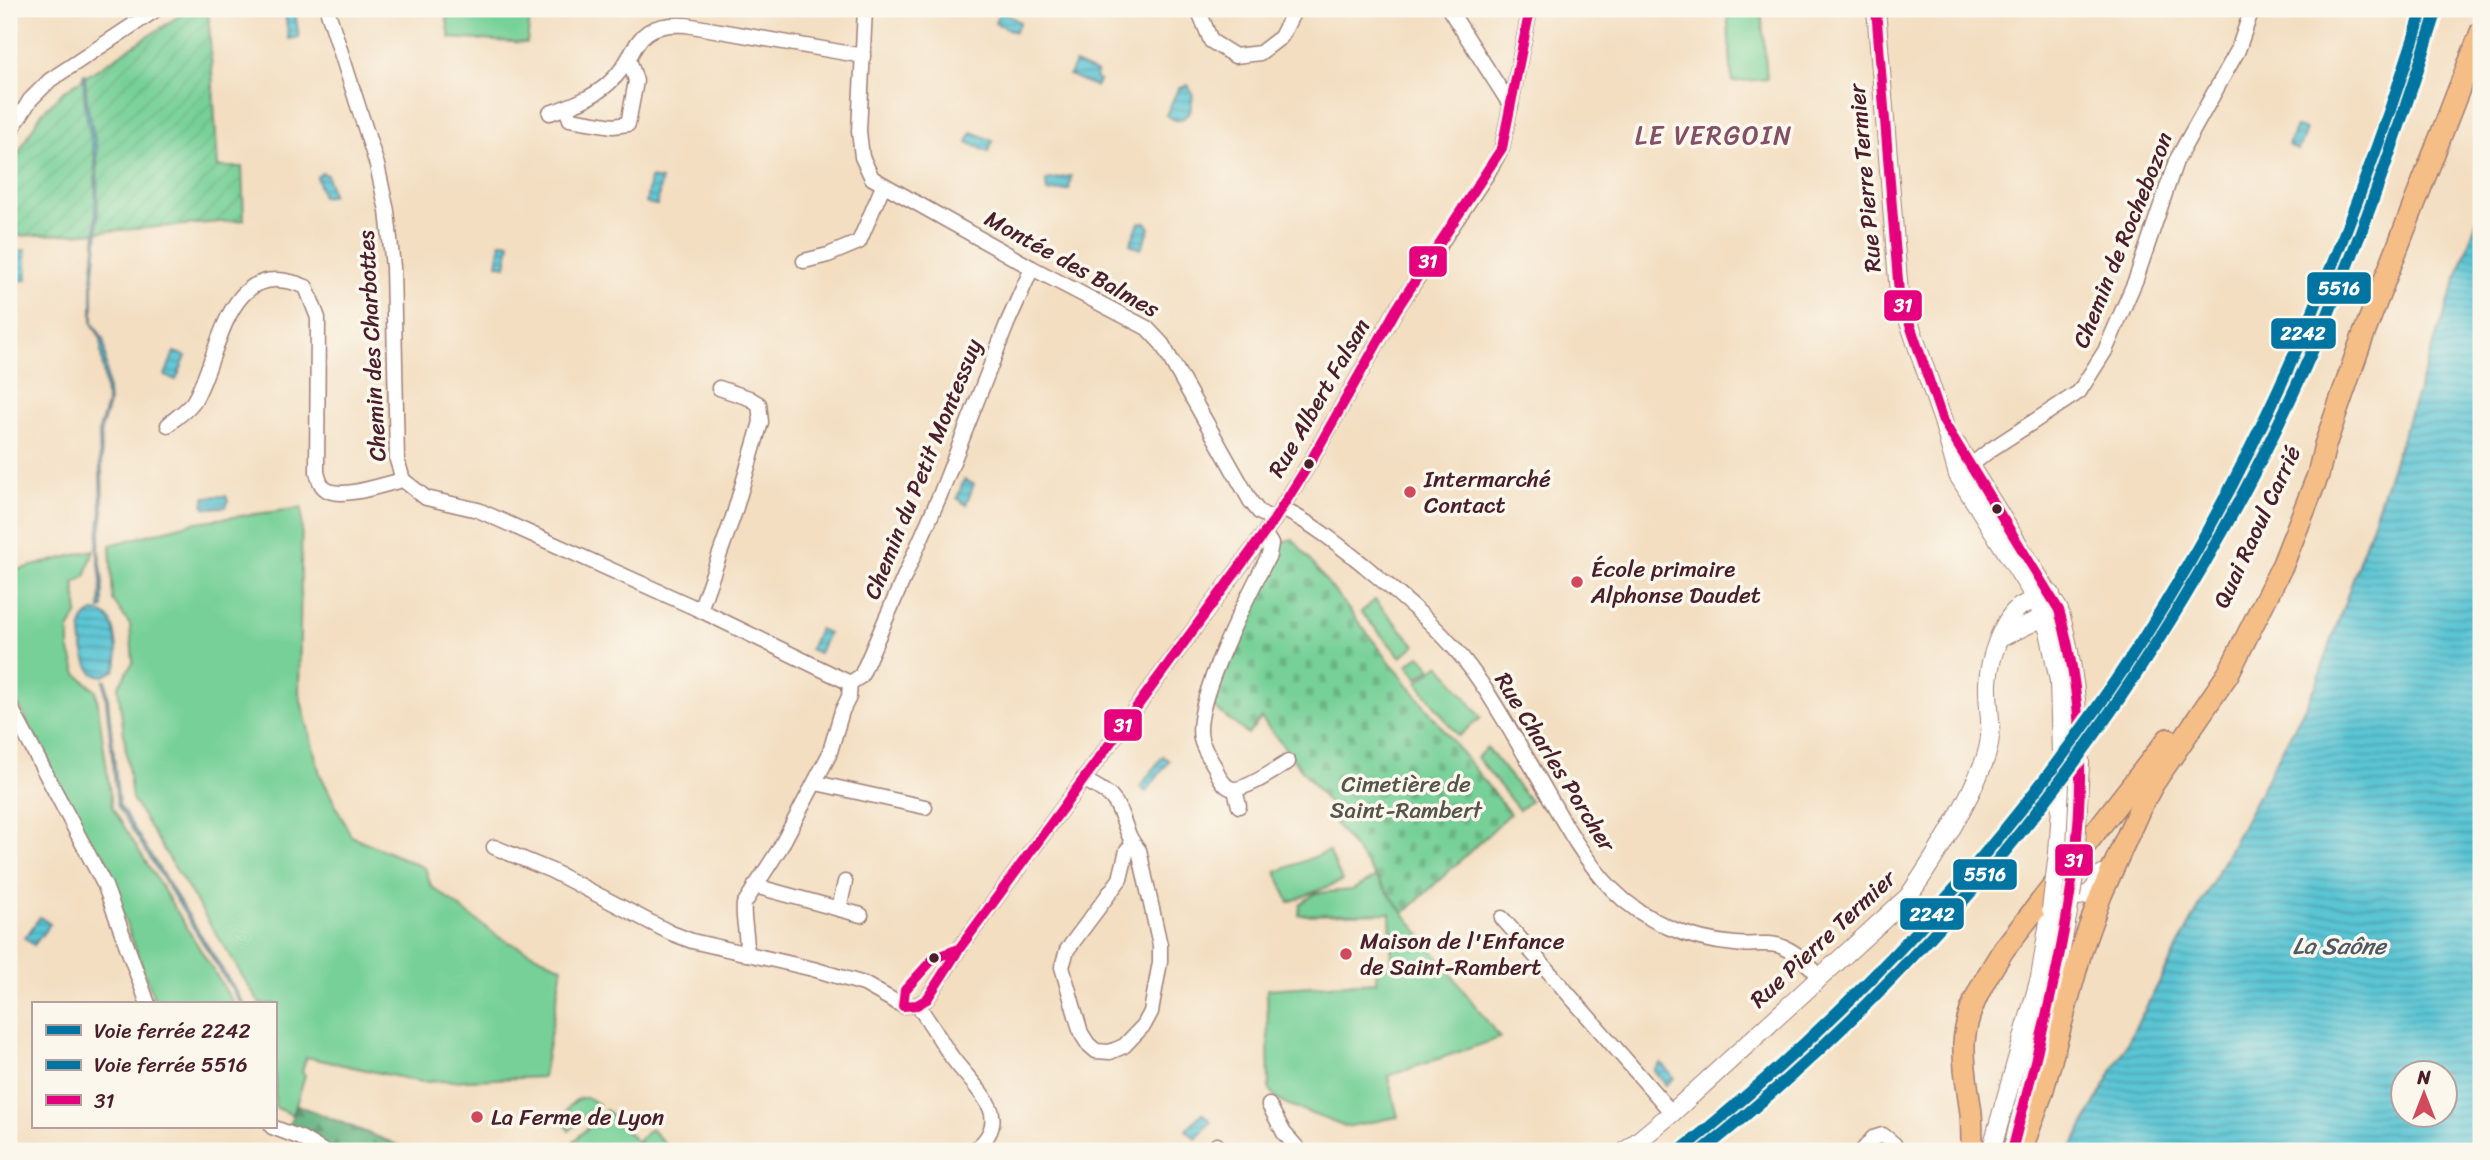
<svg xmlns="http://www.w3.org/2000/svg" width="2490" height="1160" viewBox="0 0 2490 1160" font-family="Sriracha,sans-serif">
<defs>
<pattern id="forest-firs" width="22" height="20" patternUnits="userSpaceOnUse" patternTransform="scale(1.75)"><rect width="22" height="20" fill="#60b280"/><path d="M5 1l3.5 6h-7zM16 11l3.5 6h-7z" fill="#519069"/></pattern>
<pattern id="cemetery-stones" width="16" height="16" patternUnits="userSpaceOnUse" patternTransform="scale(1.75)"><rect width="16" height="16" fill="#76d097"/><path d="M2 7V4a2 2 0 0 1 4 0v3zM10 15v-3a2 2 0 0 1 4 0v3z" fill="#68b282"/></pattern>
<pattern id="garden-furrows" width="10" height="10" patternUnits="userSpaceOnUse" patternTransform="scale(1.75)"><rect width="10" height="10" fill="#76d097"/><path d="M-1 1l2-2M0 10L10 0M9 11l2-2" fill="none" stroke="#68b282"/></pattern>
<pattern id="water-rules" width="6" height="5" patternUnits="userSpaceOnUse" patternTransform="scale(1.75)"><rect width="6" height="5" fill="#5ac5d4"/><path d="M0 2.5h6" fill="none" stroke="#4c9fac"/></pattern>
</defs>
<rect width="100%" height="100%" fill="#fbf7ec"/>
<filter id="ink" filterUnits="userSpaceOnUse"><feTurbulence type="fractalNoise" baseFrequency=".0143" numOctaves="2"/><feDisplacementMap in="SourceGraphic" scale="14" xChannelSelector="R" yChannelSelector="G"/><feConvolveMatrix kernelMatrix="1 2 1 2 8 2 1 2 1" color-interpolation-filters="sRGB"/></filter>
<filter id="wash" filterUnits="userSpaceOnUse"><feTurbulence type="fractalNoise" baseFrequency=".00686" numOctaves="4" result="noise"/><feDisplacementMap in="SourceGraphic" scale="28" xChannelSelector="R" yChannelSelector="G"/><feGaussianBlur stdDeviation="1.57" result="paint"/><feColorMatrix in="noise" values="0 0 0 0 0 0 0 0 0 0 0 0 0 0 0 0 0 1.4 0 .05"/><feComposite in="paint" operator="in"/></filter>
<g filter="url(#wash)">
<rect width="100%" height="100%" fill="#f3dec1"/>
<!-- green -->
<g fill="#76d097" stroke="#607861" stroke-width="2">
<polygon points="445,9 531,9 527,43 450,38"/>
<polygon points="1727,9 1761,9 1767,79 1732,82"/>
<polygon points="302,508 299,693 320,774 351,836 425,868 431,886 500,938 562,967 543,1077 422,1082 306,1057 302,1072 305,1075 293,1115 275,1107 275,1004 260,1004 132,799 118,687 133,662 130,625 113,600 110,545 196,522"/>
<polygon points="94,550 85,577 74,583 78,612 69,630 69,648 77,674 96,691 112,807 234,1004 156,1004 111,883 9,687 9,572"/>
<polygon points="1375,600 1415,645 1401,657 1361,612"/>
<polygon points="1420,655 1431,668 1418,678 1407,665"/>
<polygon points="1440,664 1481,718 1458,736 1417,682"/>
<polygon points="1487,748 1530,801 1519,810 1477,757"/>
<polygon points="1329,851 1342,881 1289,902 1276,872"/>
<polygon points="1376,877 1500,1038 1388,1076 1398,1117 1345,1127 1279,1101 1269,1088 1267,989 1376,982 1377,967 1392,966 1390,913 1299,915 1300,904 1316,893 1352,890"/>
<path d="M581 1098H588L599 1105 569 1131C561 1117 566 1104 581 1098Z"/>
<polygon points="606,1110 646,1151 582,1151 573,1142"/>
<polygon points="651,1129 672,1151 648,1151 638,1141"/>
</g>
<!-- forest -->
<polygon fill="url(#forest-firs)" stroke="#556856" stroke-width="2" points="297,1105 413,1151 334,1151 288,1128"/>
<!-- cemetery -->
<path fill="url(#cemetery-stones)" stroke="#607861" stroke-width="2" d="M1293 539 1510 814 1404 913 1334 822 1332 808 1261 718 1248 734 1211 705C1223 647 1255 594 1281 542Z"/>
<!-- garden -->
<polygon fill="url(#garden-furrows)" stroke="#607861" stroke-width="2" points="190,9 208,9 218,167 242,167 244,220 73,234 9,236 9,169 42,112 64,91"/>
<!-- water -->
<g fill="url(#water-rules)" stroke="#527280" stroke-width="2" fill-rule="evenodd">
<polygon points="1001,11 1020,22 1015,32 995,23"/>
<polygon points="295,12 299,37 289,39 285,14"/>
<polygon points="1075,63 1097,73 1095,78 1099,81 1096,87 1069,75"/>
<polygon points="85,74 87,103 97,150 98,231 93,282 93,323 104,340 109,404 101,430 103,512 99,548 103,582 103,608 100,609 101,580 97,547 101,512 99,430 107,404 101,352 101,339 92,323 92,282 96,232 95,158 85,107 83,75"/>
<polygon points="1188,85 1193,95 1190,112 1181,120 1175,120 1166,115 1178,89"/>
<polygon points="2296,127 2306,130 2298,150 2288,145"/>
<polygon points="972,132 993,141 988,152 967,142"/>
<polygon points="322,173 327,175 332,195 322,197 317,177"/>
<polygon points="1071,176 1069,190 1047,192 1046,180"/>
<polygon points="650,178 661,180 657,205 646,203"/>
<path d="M2481 208V1151H2070L2316 686ZM2402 1072H2444V1114H2402Z"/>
<polygon points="1146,222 1150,228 1141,249 1130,244 1139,223"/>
<polygon points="501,242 510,243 506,266 497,264"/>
<polygon points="25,250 27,280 11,281 9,252"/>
<polygon points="174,352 186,356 176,380 165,376"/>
<polygon points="964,480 974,484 966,505 957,498"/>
<polygon points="226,496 228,501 226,507 206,508 203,504 206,497"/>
<path d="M94 612C99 612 102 612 105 615 116 621 120 659 115 670L104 676 94 674C85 666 79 636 82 624 84 617 88 615 94 612Z"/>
<polygon points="819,629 828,633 819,653 810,649"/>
<polygon points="104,680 106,680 119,804 244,1004 241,1004 117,805"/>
<polygon points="1163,756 1169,761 1146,792 1140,787"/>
<polygon points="40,917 50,924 34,945 25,938"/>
<polygon points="1661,1063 1674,1078 1666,1085 1654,1070"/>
<polygon points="1202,1113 1211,1121 1196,1139 1186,1130"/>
</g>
</g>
<g filter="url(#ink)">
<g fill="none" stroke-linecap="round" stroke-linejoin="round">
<!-- minor casing -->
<g stroke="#9e7e76" stroke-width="17">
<g id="minor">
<polyline points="327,9 377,165 387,211 393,267 397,460 403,480 426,498 478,510 700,610 850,683"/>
<polyline points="865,9 859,131 862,157 872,178 1032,268 1147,328 1162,344 1251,502 1259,512 1274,520"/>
<polyline points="1198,9 1211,41 1235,56 1260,53 1281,37 1295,9"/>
<polyline points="1449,9 1511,106"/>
<polyline points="566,108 570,119 613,126 628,124 636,81 629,59"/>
<path d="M550 113C570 106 593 98 609 83 642 54 628 22 686 25L863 56"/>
<polyline points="9,134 30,100 50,80 157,9"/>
<polyline points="804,261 828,255 859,242 883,186"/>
<path d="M168 425C176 417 190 409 195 399 222 351 226 253 306 287L318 318 317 472C319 480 321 488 329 491 347 498 384 484 403 480"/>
<polyline points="1964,471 1990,450 2079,392 2105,351 2136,279 2176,161 2238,50 2252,9"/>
<path d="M1282 509C1312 523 1339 545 1365 566 1396 592 1428 618 1455 649 1484 682 1505 722 1528 760 1554 803 1577 853 1612 889 1644 922 1690 940 1735 944 1750 946 1769 941 1783 947 1798 953 1809 965 1820 977"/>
<path d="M1265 534 1271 544 1269 555C1251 590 1192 702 1201 739 1203 748 1210 759 1215 767 1218 775 1223 785 1230 788 1242 793 1277 769 1288 762"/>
<polyline points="700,610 734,514 761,422 759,404 749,398 719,388"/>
<polyline points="850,683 861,676 940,495 1007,324 1032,268"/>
<polyline points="9,704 105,886 148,1004"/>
<path d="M1083 779C1091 784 1104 790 1111 797 1125 812 1124 836 1139 850L1160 945V962L1151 1012 1144 1025 1124 1046 1110 1052 1096 1051 1088 1044 1081 1033 1062 967 1067 950 1120 879 1127 850 1133 844"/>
<polyline points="816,783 925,807"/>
<polyline points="1235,790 1239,806"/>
<polyline points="494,847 552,871 671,933 692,941 813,969 864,984 903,1006 917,1005"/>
<polyline points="755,886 861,915"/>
<polyline points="839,909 845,882"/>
<polyline points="1502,918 1672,1113"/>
<path d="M746 954C749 936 742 922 744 904L780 848 829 755 842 711 849 697 850 683"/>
<polyline points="917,1005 927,999 959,949 1274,520 1309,464 1396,310 1487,174 1502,148 1530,9"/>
<path d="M917 1005C930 1021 939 1039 951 1056 961 1071 989 1097 992 1114 995 1130 984 1143 973 1151"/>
<polyline points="1269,1105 1284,1133 1300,1151"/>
<polyline points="272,1127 301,1138 323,1151"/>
<polyline points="1214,1151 1217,1145"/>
<polyline points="1862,1151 1873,1138 1883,1135 1894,1144 1898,1151"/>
</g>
</g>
<!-- tertiary casing -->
<g stroke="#9e7e76" stroke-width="20">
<g id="tertiary">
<polyline points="1876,9 1899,293 1943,421 1958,475 2036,599 2049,631 2059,681 2062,792 2058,853"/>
<path d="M1957 445 2059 610C2074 660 2078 711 2080 763"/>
<polyline points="2000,638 2054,612"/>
<path d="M1626 1151 1672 1113 1908 897C1937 855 1965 809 1984 762 1996 730 1987 713 1988 683 1989 661 2002 618 2021 606 2030 601 2041 597 2051 594"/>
<polyline points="1991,1151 2040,978 2051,909"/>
<path d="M2012 1151 2054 986 2071 896C2092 897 2093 892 2102 875"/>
</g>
</g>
<!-- primary casing -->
<g stroke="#9e7e76" stroke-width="24">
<g id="primary">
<path d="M1972 1151C1972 1139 1972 1126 1971 1113 1968 1090 1963 1067 1964 1043 1966 1009 1986 977 2004 949L2168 739"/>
<polyline points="2021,1151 2042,1093 2082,948 2101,895 2139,810 2153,784 2228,674 2283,564 2318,475 2325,445 2360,344 2481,32"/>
</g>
</g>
<!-- minor -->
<use href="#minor" stroke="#fff" stroke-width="14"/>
<!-- tertiary -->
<use href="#tertiary" stroke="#fff" stroke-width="18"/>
<!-- primary -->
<use href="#primary" stroke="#f6be87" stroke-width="21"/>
<!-- tertiary-bridge casing -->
<g stroke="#9e7e76" stroke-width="20" stroke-linecap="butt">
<g id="tertiary-bridge">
<polyline points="2071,896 2075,868 2080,763"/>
<polyline points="2051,909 2058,853"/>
</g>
</g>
<!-- tertiary-bridge -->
<use href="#tertiary-bridge" stroke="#fff" stroke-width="18"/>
<!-- bus-1 casing -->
<g stroke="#fbf7ec" stroke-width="16">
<g id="bus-1">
<path d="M1876 9 1899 293 1943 421 2059 610C2111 790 2057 976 2012 1151"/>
<polygon points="959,949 927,999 917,1005 903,1006 905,990 934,958"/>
<polyline points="959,949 1274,520 1309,464 1396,310 1502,148 1530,9"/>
</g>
</g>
<!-- bus-1 -->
<use href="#bus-1" stroke="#e5007d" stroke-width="10"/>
<!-- rail-1 casing -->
<g stroke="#fbf7ec" stroke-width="18">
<path id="rail-1" d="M1680 1151C1914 964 2114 724 2247 455 2319 311 2375 162 2423 9"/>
</g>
<!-- rail-2 casing -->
<g stroke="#fbf7ec" stroke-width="18">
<path id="rail-2" d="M1702 1151C1959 946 2165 675 2301 376 2355 258 2397 136 2436 13"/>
</g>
<!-- rail-1 -->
<use href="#rail-1" stroke="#0075a1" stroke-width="12"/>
<!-- rail-2 -->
<use href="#rail-2" stroke="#0075a1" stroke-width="12"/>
</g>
</g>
<!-- markers -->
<g fill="#4a1f2b" stroke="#fbf7ec" stroke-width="2.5">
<circle cx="1309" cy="464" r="6"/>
<circle cx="1997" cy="509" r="6"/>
<circle cx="934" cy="958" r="6"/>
</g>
<g fill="#d1495b" stroke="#fbf7ec" stroke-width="2.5">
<circle cx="1410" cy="492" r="7"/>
<circle cx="1577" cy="582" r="7"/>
<circle cx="1346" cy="954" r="7"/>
<circle cx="477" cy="1117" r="7"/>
</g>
<g text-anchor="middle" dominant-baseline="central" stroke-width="7" stroke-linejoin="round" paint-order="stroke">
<!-- street labels -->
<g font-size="23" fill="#4a1f2b" stroke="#fbf7ec">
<text transform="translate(1865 178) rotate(-95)">Rue Pierre Termier</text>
<text transform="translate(2123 240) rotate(-68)">Chemin de Rochebozon</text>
<text transform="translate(1072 264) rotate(29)">Montée des Balmes</text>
<text transform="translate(372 346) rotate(-93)">Chemin des Charbottes</text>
<text transform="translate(1319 398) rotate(-60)">Rue Albert Falsan</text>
<text transform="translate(923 469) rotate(-68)">Chemin du Petit Montessuy</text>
<text transform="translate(2257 527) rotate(-65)">Quai Raoul Carrié</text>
<text transform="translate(1555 762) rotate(58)">Rue Charles Porcher</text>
<text transform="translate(1823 939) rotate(-43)">Rue Pierre Termier</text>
</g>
<!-- poi labels -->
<g font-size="23" fill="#4a1f2b" stroke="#fbf7ec" text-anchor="start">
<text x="1424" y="479">Intermarché<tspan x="1424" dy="26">Contact</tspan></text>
<text x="1591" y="569">École primaire<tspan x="1591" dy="26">Alphonse Daudet</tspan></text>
<text x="1360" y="941">Maison de l'Enfance<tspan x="1360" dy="26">de Saint-Rambert</tspan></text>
<text x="491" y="1117">La Ferme de Lyon</text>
</g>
<!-- park labels -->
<g font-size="23" fill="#57544b" stroke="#fbf7ec">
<text x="1406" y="784">Cimetière de<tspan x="1406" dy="26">Saint-Rambert</tspan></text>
</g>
<!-- water labels -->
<g font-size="24" font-style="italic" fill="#505966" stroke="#fbf7ec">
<text x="2339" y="946">La Saône</text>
</g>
<!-- quarter labels -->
<g font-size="26" letter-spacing="2" fill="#835067" stroke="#fbf7ec">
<text x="1714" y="135">LE VERGOIN</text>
</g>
</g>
<g stroke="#fbf7ec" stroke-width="2.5">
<rect x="1408" y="245" width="40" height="33" rx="7" fill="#e5007d"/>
<rect x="2306" y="271" width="66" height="34" rx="7" fill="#0075a1"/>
<rect x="1883" y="289" width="40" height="33" rx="7" fill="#e5007d"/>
<rect x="2270" y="317" width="67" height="33" rx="7" fill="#0075a1"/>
<rect x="1103" y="708" width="40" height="34" rx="7" fill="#e5007d"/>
<rect x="2054" y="843" width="40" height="34" rx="7" fill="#e5007d"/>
<rect x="1952" y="858" width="66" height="33" rx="7" fill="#0075a1"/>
<rect x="1899" y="897" width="66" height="34" rx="7" fill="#0075a1"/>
</g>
<g font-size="19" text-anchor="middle" font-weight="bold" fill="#fff">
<text x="1428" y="268">31</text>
<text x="2339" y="295">5516</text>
<text x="1903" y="312">31</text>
<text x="2303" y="340">2242</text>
<text x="1123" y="732">31</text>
<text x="2074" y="867">31</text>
<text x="1985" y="881">5516</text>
<text x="1932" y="921">2242</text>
</g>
<!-- margin -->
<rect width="2490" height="1160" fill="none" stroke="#fbf7ec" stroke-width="35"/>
<!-- legend -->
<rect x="32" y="1002" width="245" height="126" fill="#fbf7ec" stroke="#b4a19f" stroke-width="2"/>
<rect x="46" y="1025" width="35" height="10" fill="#0075a1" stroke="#b4a19f" stroke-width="2"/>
<text x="94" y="1038" font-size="21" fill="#4a1f2b">Voie ferrée 2242</text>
<rect x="46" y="1060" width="35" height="10" fill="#0075a1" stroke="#b4a19f" stroke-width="2"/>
<text x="94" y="1072" font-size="21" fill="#4a1f2b">Voie ferrée 5516</text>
<rect x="46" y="1095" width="35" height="10" fill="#e5007d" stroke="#b4a19f" stroke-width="2"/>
<text x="94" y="1108" font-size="21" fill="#4a1f2b">31</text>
<!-- north arrow -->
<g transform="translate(2424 1094)"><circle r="33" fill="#fbf7ec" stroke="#b4a19f" stroke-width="2"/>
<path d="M0-5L12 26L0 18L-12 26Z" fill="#d1495b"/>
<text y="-10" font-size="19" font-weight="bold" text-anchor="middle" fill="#4a1f2b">N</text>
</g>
</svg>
